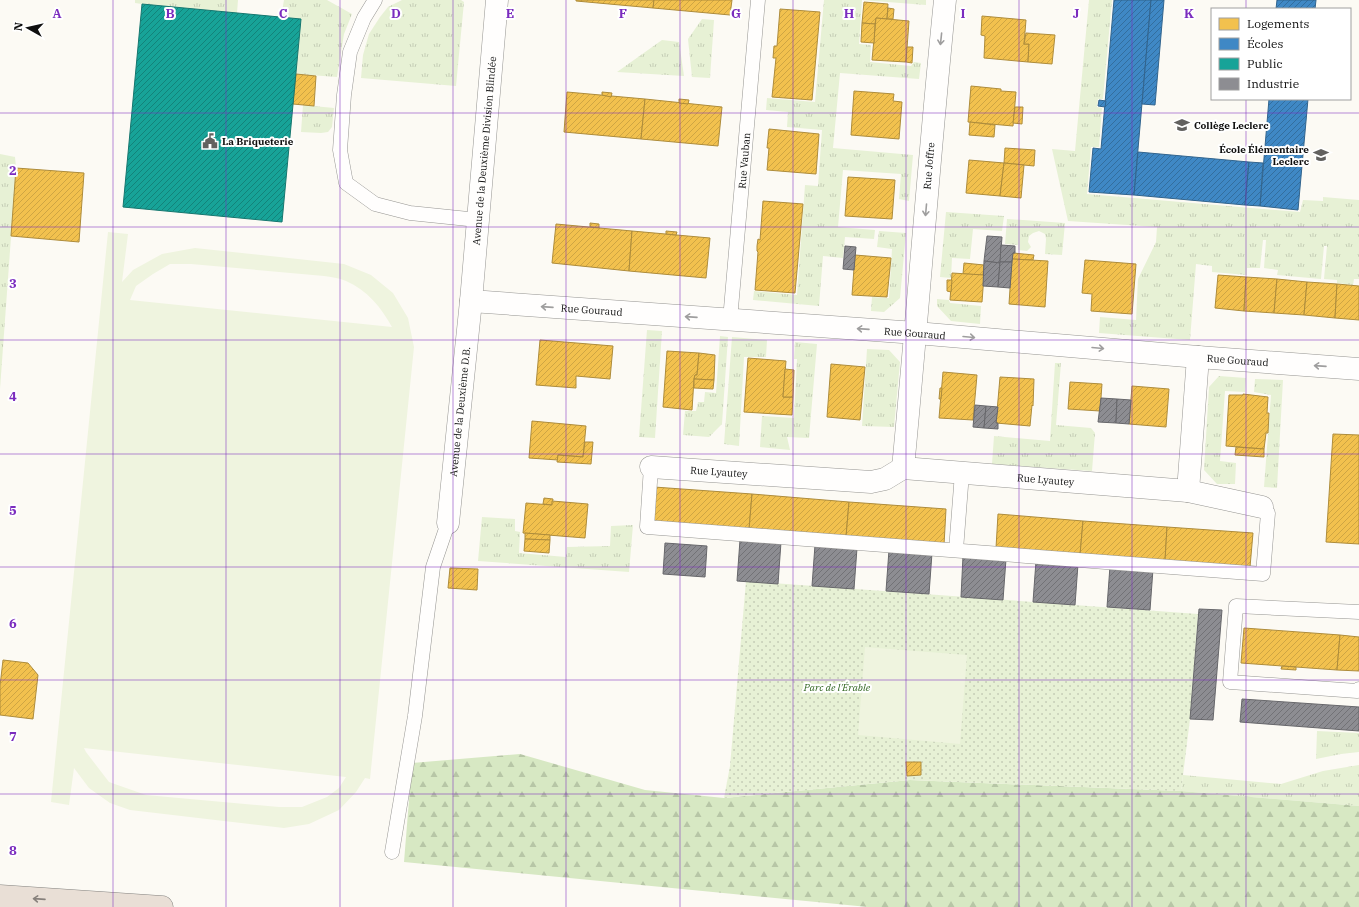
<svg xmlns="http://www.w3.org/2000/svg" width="1359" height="907" viewBox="0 0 1359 907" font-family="'IBM Plex Serif',serif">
<defs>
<pattern id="grass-tufts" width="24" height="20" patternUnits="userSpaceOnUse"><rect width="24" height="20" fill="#e7f1d5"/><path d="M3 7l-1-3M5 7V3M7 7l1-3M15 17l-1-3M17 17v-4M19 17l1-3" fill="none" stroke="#c5cdb6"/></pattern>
<pattern id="forest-firs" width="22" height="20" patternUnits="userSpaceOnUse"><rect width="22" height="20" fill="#d7e8c3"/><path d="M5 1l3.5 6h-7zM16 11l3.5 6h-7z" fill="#b7c6a6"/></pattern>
<pattern id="park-dots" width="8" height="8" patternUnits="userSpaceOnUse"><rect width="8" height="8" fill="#e7f1d5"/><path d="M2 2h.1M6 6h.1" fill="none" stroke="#c5cdb6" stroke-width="1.8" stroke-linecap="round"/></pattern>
<pattern id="homes-hatch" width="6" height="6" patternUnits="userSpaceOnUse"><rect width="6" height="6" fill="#f2c14e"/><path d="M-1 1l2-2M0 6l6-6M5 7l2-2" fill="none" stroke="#cea543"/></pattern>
<pattern id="schools-hatch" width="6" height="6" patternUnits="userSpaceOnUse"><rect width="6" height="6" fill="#3f88c5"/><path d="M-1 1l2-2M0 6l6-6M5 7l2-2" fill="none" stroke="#336e9e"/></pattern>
<pattern id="public-hatch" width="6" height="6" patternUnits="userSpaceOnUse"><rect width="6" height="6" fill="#17a398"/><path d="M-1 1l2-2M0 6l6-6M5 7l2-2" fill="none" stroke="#13837a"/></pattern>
<pattern id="industry-hatch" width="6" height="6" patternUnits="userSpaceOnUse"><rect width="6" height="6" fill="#8d8d92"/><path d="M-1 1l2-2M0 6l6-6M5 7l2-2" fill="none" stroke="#727276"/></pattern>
</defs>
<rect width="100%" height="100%" fill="#fcfaf4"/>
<!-- grass -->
<g fill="url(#grass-tufts)">
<polygon points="135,0 238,0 237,13 142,4 135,3"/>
<polygon points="284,0 327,0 352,14 344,34 337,77 296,74 301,19 281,17"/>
<polygon points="402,0 461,0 464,2 456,86 361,78 363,55 369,34 380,17 388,7"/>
<polygon points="824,0 926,0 926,5 862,0 859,44 871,45 870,62 911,66 914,62 921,63 919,79 840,73 833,148 913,155 909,201 899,199 901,174 843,170 838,227 875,230 874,239 845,237 843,258 823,256 819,306 753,300 754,291 797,295 805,185 818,186 822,130 787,127 788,112 766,110 767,98 815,102"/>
<polygon points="1089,0 1112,0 1103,99 1098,99 1097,107 1102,108 1099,147 1091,147 1087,194 1300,212 1303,200 1323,201 1323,197 1359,200 1359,279 1354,279 1353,285 1337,283 1337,280 1324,279 1327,246 1324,246 1321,279 1277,275 1278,270 1264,268 1266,240 1263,240 1260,268 1247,268 1247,275 1212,272 1212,266 1196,264 1190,340 1099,333 1100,317 1136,320 1138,279 1156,242 1157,227 1068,221 1052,149 1075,151"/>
<polygon points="702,19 714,20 710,78 692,77 688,39"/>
<polygon points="662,40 679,42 684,76 617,72"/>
<polygon points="303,105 334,108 332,127 328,132 321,133 301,132"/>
<polygon points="0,154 15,157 16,168 0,389"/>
<polygon points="946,212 1004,216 1002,231 973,229 970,259 952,258 951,278 940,277"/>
<polygon points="1007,219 1065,223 1062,255 1045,254 1046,239 1045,234 1039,231 1033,233 1029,236 1028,242 1031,247 1027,251 1018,250 1018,245 1005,244"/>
<polygon points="879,231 906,233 900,298 884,312 871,311 872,297 889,298 892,249 877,247"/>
<polygon points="937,299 949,300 950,303 981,306 980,324 951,321 937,306"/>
<polygon points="647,330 662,331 655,438 639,437"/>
<polygon points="720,336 728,337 722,424 709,437 683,435 685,411 696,411 698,402 704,402 705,392 716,393"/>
<polygon points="732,337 767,340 766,357 744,357 739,446 724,444"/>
<polygon points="795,342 817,344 809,438 787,437 790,450 760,447 762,416 794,418 797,359 794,359"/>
<polygon points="867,349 889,350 900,362 894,427 862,426"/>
<polygon points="1055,363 1061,363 1056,425 1091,428 1095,433 1092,471 992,464 994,436 1050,441"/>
<polygon points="1219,376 1246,378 1245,392 1225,391 1220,461 1236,463 1235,484 1217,484 1204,470 1209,387"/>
<polygon points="1255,379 1283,380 1277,488 1264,487 1271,395 1254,392"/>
<polygon points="482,517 515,519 515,531 520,532 519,553 566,557 567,547 610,546 611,526 633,525 629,572 478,561"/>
<polygon points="1317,731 1359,733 1359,752 1341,754 1316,759"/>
<polygon points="1359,765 1359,806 1181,791 1183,775 1281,784 1323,771"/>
</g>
<!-- forest -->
<polygon fill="url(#forest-firs)" points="520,754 645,790 724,798 910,780 1181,791 1359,806 1359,907 868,907 404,862 412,763"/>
<!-- park -->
<polygon fill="url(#park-dots)" points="746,581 1198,614 1190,719 1181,791 910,780 724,798 730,766"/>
<!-- pitch -->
<g fill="#eff4df" fill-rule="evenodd">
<path d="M108 232 128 234 122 282 133 270 162 254 195 248 344 264 371 275 393 293 408 318 414 347 370 779 365 778 356 792 339 810 309 824 284 828 130 810 110 803 89 788 74 768 69 805 51 802ZM170 264H191L324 276C331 277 339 278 346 281 367 290 381 307 392 327L130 300 136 286 153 274ZM84 748 346 777 339 788 327 797 302 807H279L146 795 109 782 86 752Z"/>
<polygon points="865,647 967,655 960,744 858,735"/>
</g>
<!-- homes -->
<g fill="url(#homes-hatch)" stroke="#ae8c3b">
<polygon points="576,0 654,0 653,8 576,1"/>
<polygon points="654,0 732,0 730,15 653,8"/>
<polygon points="864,2 888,4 887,19 876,18 875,24 862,23"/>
<polygon points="888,8 894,9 893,19 887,19"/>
<polygon points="780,9 820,12 812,100 772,97 776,58 773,58 774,46 777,46"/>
<polygon points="982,16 1026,20 1024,44 1029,44 1028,62 984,58 985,36 981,35"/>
<polygon points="876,18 909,21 906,62 872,60"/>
<polygon points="862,23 875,24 874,43 861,42"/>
<polygon points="1026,33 1055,35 1052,64 1028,62 1029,44 1024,44"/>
<polygon points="907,47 913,47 912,63 906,62"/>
<polygon points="296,74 316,76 314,106 293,104"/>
<polygon points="971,86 1001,89 1001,91 1016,92 1013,126 968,122"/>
<polygon points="854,91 894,94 893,101 902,102 899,139 851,135"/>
<polygon points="567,92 645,99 641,139 564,132"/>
<polygon points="602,92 612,93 611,97 602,95"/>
<polygon points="645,99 722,107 718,146 641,139"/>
<polygon points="679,99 689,100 688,104 679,103"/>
<polygon points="1015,107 1023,107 1022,124 1013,123"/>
<polygon points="970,122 995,125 994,137 969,135"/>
<polygon points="769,129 819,134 816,174 767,170 769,148 767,148"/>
<polygon points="1005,148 1035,150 1034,166 1004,163"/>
<polygon points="969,160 1004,163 1000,196 966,193"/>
<polygon points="1004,163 1024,165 1021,198 1000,196"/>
<polygon points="16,168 84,173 79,242 11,236"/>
<polygon points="848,177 895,180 892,219 845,216"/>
<polygon points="763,201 803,204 795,293 755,290 758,252 757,251 757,246 758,239 760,240"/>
<polygon points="590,223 599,224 599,228 590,227"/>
<polygon points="556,224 632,231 629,271 552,263"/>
<polygon points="632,231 710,238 706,278 629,271"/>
<polygon points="666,231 677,232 676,235 666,234"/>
<polygon points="1013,253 1034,255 1033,260 1012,259"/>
<polygon points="855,255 891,258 887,297 852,295"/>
<polygon points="1012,259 1048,261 1045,307 1009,304"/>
<polygon points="1085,260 1136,264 1132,314 1091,311 1092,294 1082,293"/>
<polygon points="964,263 984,265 983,275 963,274"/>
<polygon points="952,273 984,275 982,302 950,300"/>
<polygon points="1218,275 1246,277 1244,311 1215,308"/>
<polygon points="1246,277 1277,279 1274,313 1244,311"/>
<polygon points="1277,279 1307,282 1304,315 1274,313"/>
<polygon points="947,280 952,280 951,292 947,291"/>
<polygon points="1307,282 1337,284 1335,318 1304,315"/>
<polygon points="1337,284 1359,286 1359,320 1335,318"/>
<polygon points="540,340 613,346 610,379 576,376 576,388 536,385"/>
<polygon points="667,351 699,353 697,375 695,375 694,379 692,410 663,407"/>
<polygon points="699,353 715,355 714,380 694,379 695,375 697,375"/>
<polygon points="748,358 786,361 783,397 793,397 792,415 744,412"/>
<polygon points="831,364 865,367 860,420 827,417"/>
<polygon points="785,369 794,370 793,397 783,397"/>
<polygon points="943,372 977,375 973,420 939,418"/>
<polygon points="1000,377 1034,379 1033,406 1032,405 1030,426 996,423"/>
<polygon points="694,379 714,380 713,389 694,388"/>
<polygon points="1070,382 1102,384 1100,411 1068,409"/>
<polygon points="1132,386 1169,389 1166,427 1129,424"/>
<polygon points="940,388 942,388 941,399 939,399"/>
<polygon points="1243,394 1268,397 1267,413 1269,413 1268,433 1266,433 1264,449 1226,446 1229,395 1243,395"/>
<polygon points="532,421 586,426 583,457 558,455 558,460 529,458"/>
<polygon points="1333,434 1359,435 1359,544 1326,542"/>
<polygon points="585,442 593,442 591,464 557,462 558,455 583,457"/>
<polygon points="1236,447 1264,449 1264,457 1235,455"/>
<polygon points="654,487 752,494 749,530 652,522"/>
<polygon points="752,494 849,502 846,537 749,530"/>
<polygon points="544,498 553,499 552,505 543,504"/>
<polygon points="552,501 588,504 585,538 523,533 526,503 552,505"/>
<polygon points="849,502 946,509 944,545 846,537"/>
<polygon points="998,514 1083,521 1080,555 996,548"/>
<polygon points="1083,521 1167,527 1165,561 1080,555"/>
<polygon points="1167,527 1253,533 1250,567 1165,561"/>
<polygon points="525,533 550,535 550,540 525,539"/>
<polygon points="525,539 550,540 549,553 524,551"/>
<polygon points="450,568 478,569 477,590 448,588"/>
<polygon points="1244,628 1340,635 1337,670 1241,663"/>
<polygon points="1340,635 1359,637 1359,671 1337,670"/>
<polygon points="3,660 28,663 38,675 33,719 0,715 0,686"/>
<polygon points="1282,666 1296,667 1296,670 1281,669"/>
<polygon points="906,762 921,762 921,775 907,776"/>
</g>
<!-- schools -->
<g fill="url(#schools-hatch)" stroke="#31648e">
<polygon points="1114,0 1151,0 1134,195 1089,192 1093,148 1101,149"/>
<polygon points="1151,0 1164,0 1155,105 1142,104"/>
<polygon points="1277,0 1316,0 1315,9 1276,9"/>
<polygon points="1269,99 1308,99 1298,210 1260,206"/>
<polygon points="1099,100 1106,101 1105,107 1098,106"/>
<polygon points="1138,152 1249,162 1245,205 1134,195"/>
<polygon points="1249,162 1263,163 1260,206 1245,205"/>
</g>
<!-- public -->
<polygon fill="url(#public-hatch)" stroke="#15776f" points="142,4 301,19 282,222 123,207"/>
<!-- industry -->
<g fill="url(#industry-hatch)" stroke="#67676b">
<polygon points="987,236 1002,237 1000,263 984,261"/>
<polygon points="1001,245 1015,246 1015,253 1013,253 1012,262 1000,262"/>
<polygon points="845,246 856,247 854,270 843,269"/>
<polygon points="984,261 1000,263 998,287 983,286"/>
<polygon points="1000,262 1012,262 1010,288 998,287"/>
<polygon points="1101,398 1117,399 1116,423 1098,422"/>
<polygon points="1117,399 1131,400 1129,424 1116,423"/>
<polygon points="975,405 986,406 984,428 973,427"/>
<polygon points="986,406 998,407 996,423 998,423 998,429 984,428"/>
<polygon points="740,540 781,542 778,584 737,581"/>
<polygon points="665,543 707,546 705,577 663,574"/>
<polygon points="815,545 857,548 854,589 812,586"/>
<polygon points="889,550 932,553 929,594 886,591"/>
<polygon points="963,556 1006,559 1003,600 961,597"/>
<polygon points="1036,561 1078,564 1075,605 1033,602"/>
<polygon points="1110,566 1153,569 1150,610 1107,607"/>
<polygon points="1199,609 1222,610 1213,720 1190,719"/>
<polygon points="1242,699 1359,707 1359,731 1240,722"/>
</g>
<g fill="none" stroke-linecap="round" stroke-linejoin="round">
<!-- lane casing -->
<g stroke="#969592" stroke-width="15">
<g id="lane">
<polyline points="375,0 364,18 350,52 344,95 340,150 346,183 375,204 410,213 478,220"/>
<path id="s1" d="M730 320 758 0"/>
<polyline points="651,467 647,527 1263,574 1268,513 1262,507"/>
<polyline points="956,550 962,473"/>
<polyline points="1359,612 1236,606 1230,682 1357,691 1359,689"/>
<polyline points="392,852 415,716 433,567 448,523"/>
</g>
</g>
<!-- street casing -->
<g stroke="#969592" stroke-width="23">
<g id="street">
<path id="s2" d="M945 0C929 156 918 312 903 468L1188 491 1198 357"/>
<path id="s3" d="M471 301 916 333 1198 357 1359 369"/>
<path id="s4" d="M651 467 871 482 885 479 903 468"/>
<polyline points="1188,491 1262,507"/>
<path id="s5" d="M448 523 471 301 497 0"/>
</g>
</g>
<!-- highway casing -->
<g stroke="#83827f" stroke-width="23">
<polyline id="highway" points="0,896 162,907"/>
</g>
<!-- lane -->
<use href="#lane" stroke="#fffefd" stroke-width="14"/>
<!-- street -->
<use href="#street" stroke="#fffefd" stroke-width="22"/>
<!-- highway -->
<use href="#highway" stroke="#e9dfd6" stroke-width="22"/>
</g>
<!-- one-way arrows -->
<defs><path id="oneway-shaft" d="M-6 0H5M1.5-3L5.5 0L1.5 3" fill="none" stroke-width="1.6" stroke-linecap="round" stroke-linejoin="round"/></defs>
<g stroke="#9f9e9e">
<use href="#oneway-shaft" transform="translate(941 39) rotate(96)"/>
<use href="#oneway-shaft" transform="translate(926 210) rotate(95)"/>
<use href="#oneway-shaft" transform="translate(547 307) rotate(-176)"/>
<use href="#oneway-shaft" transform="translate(691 317) rotate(-176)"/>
<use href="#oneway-shaft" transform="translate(863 329) rotate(-176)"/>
<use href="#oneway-shaft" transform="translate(969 337) rotate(5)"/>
<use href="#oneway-shaft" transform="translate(1098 348) rotate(5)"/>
<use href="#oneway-shaft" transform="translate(1320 366) rotate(-176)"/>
</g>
<use stroke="#87817c" href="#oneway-shaft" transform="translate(39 899) rotate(-176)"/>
<!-- grid -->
<path fill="none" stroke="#7b2cbf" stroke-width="1" stroke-opacity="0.55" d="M113 0V907M226 0V907M340 0V907M453 0V907M566 0V907M680 0V907M793 0V907M906 0V907M1019 0V907M1132 0V907M1246 0V9M1246 99V907M0 113H1359M0 227H1359M0 340H1359M0 454H1359M0 567H1359M0 680H1359M0 794H1359"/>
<!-- icons -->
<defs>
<g id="school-bare" transform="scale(1.2)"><path d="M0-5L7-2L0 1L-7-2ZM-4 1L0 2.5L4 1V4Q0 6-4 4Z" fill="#62615f" stroke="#fff" stroke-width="2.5" paint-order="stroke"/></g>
<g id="civic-bare" transform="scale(1.2)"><path d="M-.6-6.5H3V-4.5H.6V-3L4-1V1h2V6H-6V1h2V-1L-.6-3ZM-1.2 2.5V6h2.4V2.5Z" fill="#62615f" stroke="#fff" stroke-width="2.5" paint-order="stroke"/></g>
</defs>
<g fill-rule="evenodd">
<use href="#school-bare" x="1182" y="125"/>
<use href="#civic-bare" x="210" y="141"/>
<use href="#school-bare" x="1321" y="155"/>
</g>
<g text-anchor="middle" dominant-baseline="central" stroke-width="4" stroke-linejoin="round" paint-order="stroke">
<!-- poi labels -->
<g font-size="10" font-weight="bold" fill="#0f0f0f" stroke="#fff" text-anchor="start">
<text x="1194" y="125">Collège Leclerc</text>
<text x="222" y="141">La Briqueterie</text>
<text x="1309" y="149" text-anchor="end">École Élémentaire<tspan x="1309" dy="12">Leclerc</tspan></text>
</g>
<!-- street labels -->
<g font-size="10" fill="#0f0f0f" stroke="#fff">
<text stroke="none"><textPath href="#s5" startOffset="374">Avenue de la Deuxième Division Blindée</textPath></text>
<text stroke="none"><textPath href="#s1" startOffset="160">Rue Vauban</textPath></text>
<text transform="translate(929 166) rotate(-85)">Rue Joffre</text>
<text stroke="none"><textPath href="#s3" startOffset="121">Rue Gouraud</textPath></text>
<text stroke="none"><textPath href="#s3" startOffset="445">Rue Gouraud</textPath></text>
<text stroke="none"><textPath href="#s3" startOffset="769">Rue Gouraud</textPath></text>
<text stroke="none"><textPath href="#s5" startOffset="112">Avenue de la Deuxième D.B.</textPath></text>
<text stroke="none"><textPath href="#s4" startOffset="68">Rue Lyautey</textPath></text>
<text stroke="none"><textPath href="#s2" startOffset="613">Rue Lyautey</textPath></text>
</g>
<!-- park labels -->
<g font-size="10" font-style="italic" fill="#316620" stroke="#fff">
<text x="837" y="687">Parc de l'Érable</text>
</g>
</g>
<g font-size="13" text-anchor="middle" font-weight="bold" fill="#7b2cbf" stroke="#fff" stroke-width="4" stroke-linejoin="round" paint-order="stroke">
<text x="57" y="18">A</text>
<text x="170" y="18">B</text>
<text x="283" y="18">C</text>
<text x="396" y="18">D</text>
<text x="510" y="18">E</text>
<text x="623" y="18">F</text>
<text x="736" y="18">G</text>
<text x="849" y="18">H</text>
<text x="963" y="18">I</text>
<text x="1076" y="18">J</text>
<text x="1189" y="18">K</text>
<text x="13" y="175">2</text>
<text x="13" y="288">3</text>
<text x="13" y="401">4</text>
<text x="13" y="515">5</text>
<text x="13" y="628">6</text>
<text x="13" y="741">7</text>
<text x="13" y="855">8</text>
</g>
<!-- legend -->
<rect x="1211" y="8" width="140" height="92" fill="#ffffff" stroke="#9f9f9f"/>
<rect x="1219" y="18" width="20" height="12" fill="#f2c14e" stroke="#9f9f9f"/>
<text x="1247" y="28" font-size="12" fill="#0f0f0f">Logements</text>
<rect x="1219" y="38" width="20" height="12" fill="#3f88c5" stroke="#9f9f9f"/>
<text x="1247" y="48" font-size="12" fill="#0f0f0f">Écoles</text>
<rect x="1219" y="58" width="20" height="12" fill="#17a398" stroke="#9f9f9f"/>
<text x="1247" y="68" font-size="12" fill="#0f0f0f">Public</text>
<rect x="1219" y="78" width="20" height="12" fill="#8d8d92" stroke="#9f9f9f"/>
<text x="1247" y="88" font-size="12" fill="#0f0f0f">Industrie</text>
<!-- north arrow -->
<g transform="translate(28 28) rotate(278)" stroke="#ffffff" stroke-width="3" paint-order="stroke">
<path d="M0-3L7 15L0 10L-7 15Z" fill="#0f0f0f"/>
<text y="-6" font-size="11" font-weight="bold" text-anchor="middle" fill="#0f0f0f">N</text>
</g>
</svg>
